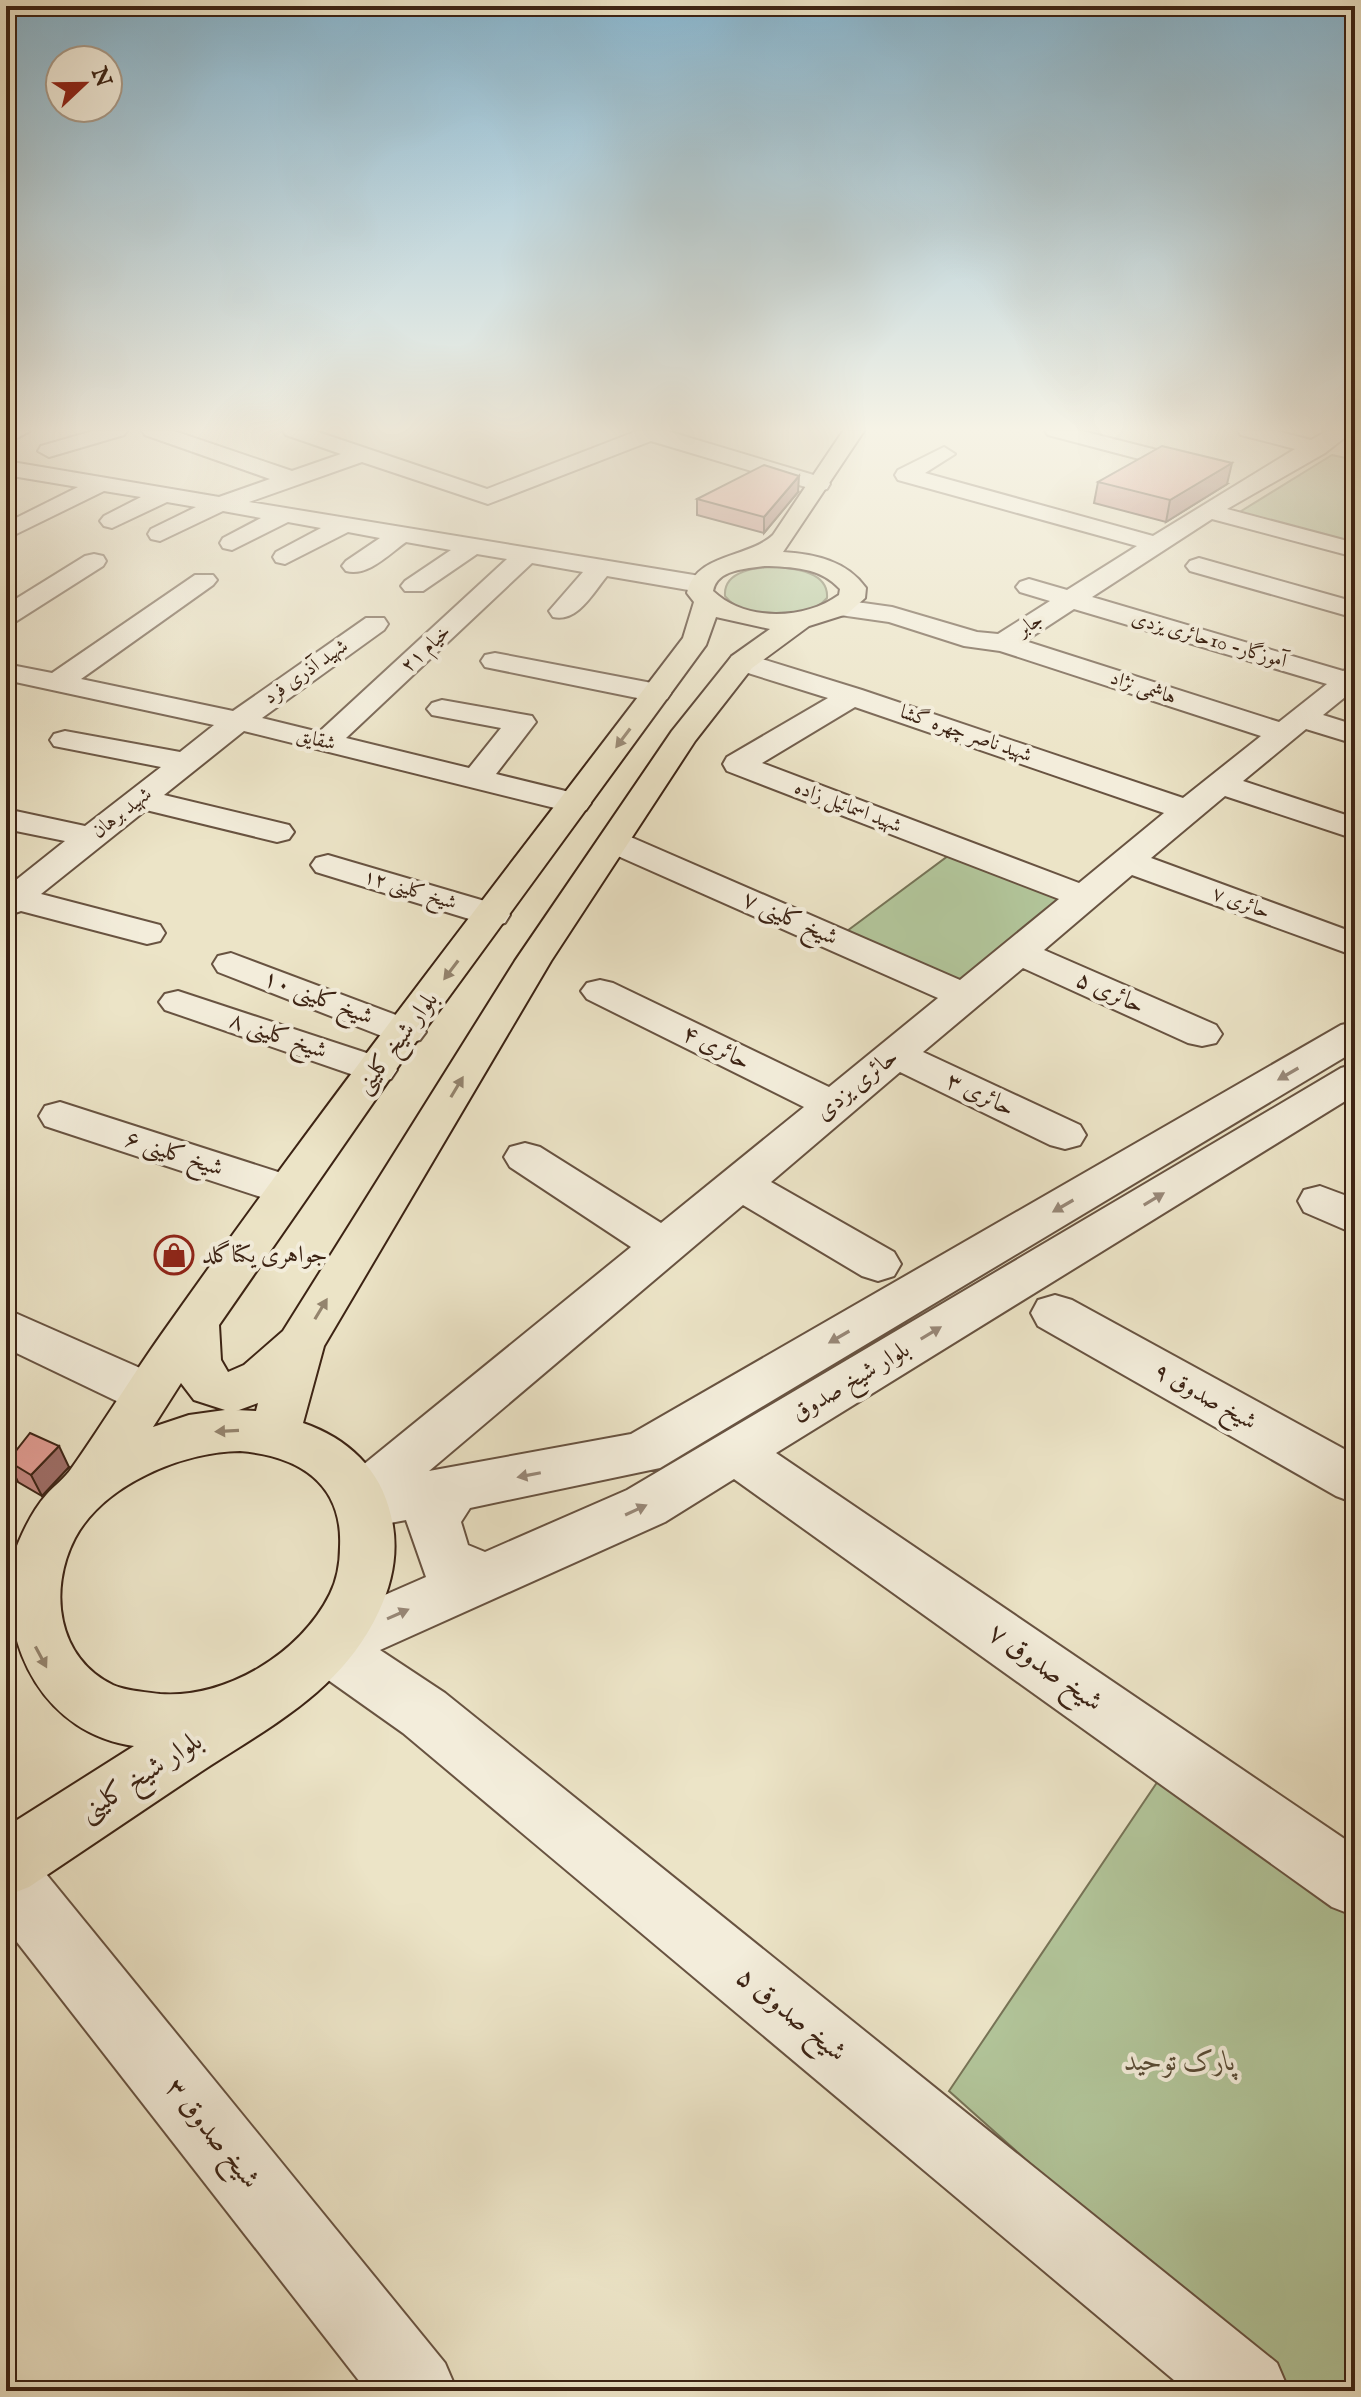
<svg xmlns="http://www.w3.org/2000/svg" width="1361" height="2397" viewBox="0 0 1361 2397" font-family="'IM FELL English',Amiri,serif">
<rect width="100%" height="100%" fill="#ece4c7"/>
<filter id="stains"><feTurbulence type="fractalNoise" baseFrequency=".0025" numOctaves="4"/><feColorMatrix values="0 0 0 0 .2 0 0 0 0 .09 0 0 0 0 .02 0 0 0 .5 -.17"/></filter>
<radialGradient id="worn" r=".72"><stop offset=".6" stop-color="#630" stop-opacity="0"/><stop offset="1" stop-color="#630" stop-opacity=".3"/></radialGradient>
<!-- green -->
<g fill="#b2c59a" stroke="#777457" stroke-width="2">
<polygon points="1332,455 1355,460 1355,543 1238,513"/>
<path d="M777 567C796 569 829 572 827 598 805 624 745 621 725 596 723 570 758 567 777 567Z"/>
<polygon points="952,853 1061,897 960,982 847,931"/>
<polygon points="1160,1778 1355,1915 1355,2391 1285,2391 949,2091"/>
</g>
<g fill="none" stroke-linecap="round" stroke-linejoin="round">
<!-- minor casing -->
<g stroke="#685341" stroke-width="4">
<g id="minor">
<polygon points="93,431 127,431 124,435 49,457 38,451 41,446"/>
<path d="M142 431H174L292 471 341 454 286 435 283 431H315L487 489 637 431H667L827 479 830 484 827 489 819 491 651 441 488 504 362 462 249 502 700 576 709 579 713 584 709 589 700 592 607 576C593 593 577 623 553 617L549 611 583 572 532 563 346 738 469 768 501 728 432 715 427 709 432 703 442 700 532 716 536 722 496 774 586 796 591 803 586 810 575 813 244 731 164 795 289 825 294 832 289 839 277 842 146 810 41 894 160 925 165 933 160 941 147 944 21 911 6 916V888L65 841 6 829V809L85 826 161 767 54 746 50 740 54 734 65 731 180 752 214 725 6 680V664L52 673 195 575H213L217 580 213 585 81 679 233 711 366 618H384L388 624 384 630 262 718 319 732 507 559 477 554 423 591H405L401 586 405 581 451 550 406 542C389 554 368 577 346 571L342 566 346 561 380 538 348 532 285 564 276 562 273 557 276 552 321 528 288 522 232 550 223 548 220 543 223 538 261 518 223 511 160 541 151 539 148 534 151 529 196 507 167 502 112 528 104 526 100 521 104 516 141 497 104 491 6 539V523L78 487 6 475V461L219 497 270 479 145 435Z"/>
<polygon points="1045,431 1082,431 1212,464 1215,469 1204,476 1048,435"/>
<path d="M1238 431H1276L1311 440 1327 431H1353L1325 453 1227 509 1355 543V557L1212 519 1092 597 1343 671 1355 667V689L1323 715 1355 725V744L1306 729 1243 781 1355 818V839L1225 796 1151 858 1355 933V956L1132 875 1044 950 1216 1025 1222 1034 1216 1043 1202 1046 1188 1043 1023 968 923 1052 1080 1125 1086 1135 1080 1145 1065 1149 1050 1145 900 1072 771 1182 894 1252 901 1264 894 1276 878 1281 862 1276 743 1205 429 1471 631 1434 1341 1025 1355 1022V1051L660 1468 470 1508 461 1522 468 1545 485 1552 627 1490 1341 1068 1355 1064V1095L776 1453 1355 1846V1916L1332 1907 734 1479 665 1522 380 1650 445 1693 1277 2363 1289 2391H1187L403 1733 307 1665 298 1647 307 1629 426 1577 406 1520 364 1528 345 1522 335 1498 342 1482 631 1247 510 1167 504 1157 510 1147 525 1143 540 1147 661 1223 804 1107 587 999 581 991 587 983 600 980 613 983 829 1087 938 998 602 849 597 842 602 835 614 832 626 835 960 980 1059 899 727 771 723 764 727 757 828 698 732 668 728 662 732 656 742 654 752 656 862 690 1183 798 1261 736 1000 651 964 646 889 622 833 614 829 608 833 602 842 600 892 607 977 632 998 634 1050 601 1020 592 1016 587 1020 582 1029 579 1067 590 1137 546 898 480 895 475 898 470 944 447 955 454 925 473 1153 536 1295 449 1241 435ZM1074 609 1327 684 1279 722 1025 641ZM855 707 1164 813 1079 883 762 763Z"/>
<polygon points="94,554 103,556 106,561 103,566 15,622 6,624 6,605 85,556"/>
<polygon points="1199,558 1355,602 1355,618 1190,571 1186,566 1190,561"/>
<polygon points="495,653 657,684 667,687 671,693 667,699 657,702 485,667 481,661 485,655"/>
<polygon points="328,855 505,907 510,915 505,923 492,926 316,872 311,865 316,858"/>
<polygon points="231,953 420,1024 426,1032 420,1040 406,1044 392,1040 218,972 213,964 218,956"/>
<polygon points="178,991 391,1061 397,1070 391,1079 377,1083 165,1010 159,1002 165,994"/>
<polygon points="60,1102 303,1180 310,1191 303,1202 288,1206 45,1126 39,1116 45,1106"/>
<polygon points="1320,1186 1355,1199 1355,1234 1304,1212 1298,1201 1304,1190"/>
<polygon points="1055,1295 1072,1300 1355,1455 1355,1503 1336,1496 1038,1326 1031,1313 1038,1300"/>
<polygon points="6,1309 165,1379 172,1393 165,1407 147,1413 129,1407 6,1348"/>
<polygon points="6,1844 29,1853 445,2363 457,2391 367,2391 6,1928"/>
</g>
</g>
<!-- major casing -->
<g stroke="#3c2314" stroke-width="4">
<g id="major">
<polygon points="6,431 30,431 6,444"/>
<path d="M843 431H864L783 552C815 554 847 561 866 588L865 598 847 614 809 626 752 668 695 741 551 961 324 1346 303 1423C347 1438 381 1469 391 1516 399 1549 393 1581 379 1611 341 1693 268 1727 196 1775 140 1812 85 1850 29 1887L6 1896V1827L134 1746C47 1734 0 1650 11 1562 19 1539 30 1513 47 1494 54 1486 65 1478 71 1469 102 1425 130 1379 161 1335 328 1098 507 869 683 638L694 602 687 593C695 553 747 559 773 535ZM764 566C792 567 820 567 840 589L839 595C804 620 746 622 713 591 717 569 746 569 764 566ZM716 617 770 629 732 656 672 731 515 961 283 1331 244 1365 228 1372 221 1360 219 1325 402 1061 706 645ZM181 1383 194 1400 225 1410 189 1415 153 1427ZM258 1403 256 1411 236 1410H239ZM240 1451C299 1456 343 1483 340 1547 340 1563 337 1580 330 1594 301 1653 226 1699 160 1694 145 1692 127 1691 113 1685 57 1658 48 1590 75 1538 104 1484 182 1452 240 1451Z"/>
</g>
</g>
<!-- minor -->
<use href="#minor" fill="#f3eddb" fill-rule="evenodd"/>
<!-- major -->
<use href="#major" fill="#ece4c7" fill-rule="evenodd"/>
</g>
<!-- wall -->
<g fill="#c2867e" stroke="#3c2314" stroke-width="2">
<polygon points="1098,482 1227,484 1166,522 1094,503"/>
<polygon points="798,492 764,533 697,515 697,499"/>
<polygon points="8,1461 69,1467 42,1496 18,1482"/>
</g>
<!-- shaded-wall -->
<g fill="#9e6d67" stroke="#3c2314" stroke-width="2">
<polygon points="1232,463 1227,484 1166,522 1170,500"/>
<polygon points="799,476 798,492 764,533 764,517"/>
<polygon points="59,1446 69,1467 42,1496 31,1475"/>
</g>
<!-- building -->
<g fill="#e29c93" stroke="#3c2314" stroke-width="2">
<polygon points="1162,446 1232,463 1170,500 1098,482"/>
<polygon points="764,465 799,476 764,517 697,499"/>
<polygon points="30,1433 59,1446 31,1475 8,1461"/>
</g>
<!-- one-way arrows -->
<defs><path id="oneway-solid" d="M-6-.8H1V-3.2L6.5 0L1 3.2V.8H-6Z" transform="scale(2)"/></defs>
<g fill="#94846e">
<use href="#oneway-solid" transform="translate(623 738) rotate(127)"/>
<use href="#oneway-solid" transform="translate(451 970) rotate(127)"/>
<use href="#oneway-solid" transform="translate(457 1087) rotate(-59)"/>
<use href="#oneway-solid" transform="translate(321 1309) rotate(-59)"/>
<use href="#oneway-solid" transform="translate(227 1431) rotate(177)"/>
<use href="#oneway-solid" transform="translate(41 1657) rotate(62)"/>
</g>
<g fill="#988878">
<use href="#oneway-solid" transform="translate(1288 1074) rotate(150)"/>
<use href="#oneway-solid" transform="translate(1154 1199) rotate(-31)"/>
<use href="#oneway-solid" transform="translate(1063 1206) rotate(150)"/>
<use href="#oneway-solid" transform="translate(931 1333) rotate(-31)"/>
<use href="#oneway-solid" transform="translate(839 1337) rotate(150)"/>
<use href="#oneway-solid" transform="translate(529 1475) rotate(169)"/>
<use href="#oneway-solid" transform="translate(636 1510) rotate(-25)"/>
<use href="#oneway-solid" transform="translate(398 1614) rotate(-24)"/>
</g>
<!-- sky -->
<linearGradient id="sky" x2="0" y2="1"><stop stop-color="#89b8d2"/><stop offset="0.56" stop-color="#f6f3e6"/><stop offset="1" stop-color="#f6f3e6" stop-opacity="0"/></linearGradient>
<rect width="1361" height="767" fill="url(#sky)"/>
<!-- icons -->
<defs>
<g id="shop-ring" transform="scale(2)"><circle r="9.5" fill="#f3eddb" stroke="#8f2418" stroke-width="1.5"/><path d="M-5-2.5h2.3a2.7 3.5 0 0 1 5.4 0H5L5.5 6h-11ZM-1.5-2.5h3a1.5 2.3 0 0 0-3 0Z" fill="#8f2418"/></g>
</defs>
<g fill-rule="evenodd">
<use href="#shop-ring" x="174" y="1255"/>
</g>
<g text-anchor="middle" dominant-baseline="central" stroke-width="8" stroke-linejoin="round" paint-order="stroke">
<!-- far-street labels -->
<g font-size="20" fill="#3c2314" stroke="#f3eddb">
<text transform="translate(1030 625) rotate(-34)">جابر</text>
<text transform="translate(1209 640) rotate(16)">آموزگار- 10حائری یزدی</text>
<text transform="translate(426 649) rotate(-43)">خیام ۲۱</text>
<text transform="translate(306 672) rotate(-35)">شهید آذری فرد</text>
<text transform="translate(1143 688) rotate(18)">هاشمی نژاد</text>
<text transform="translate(966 734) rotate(19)">شهید ناصر چهره گشا</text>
<text transform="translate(316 740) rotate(14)">شقایق</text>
<text transform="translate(848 807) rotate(21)">شهید اسمائیل زاده</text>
<text transform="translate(122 813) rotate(-38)">شهید برهان</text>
<text transform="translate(410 890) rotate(17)">شیخ کلینی ۱۲</text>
<text transform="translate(1241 903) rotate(20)">حائری ۷</text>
</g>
<!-- street labels -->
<g font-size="24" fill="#3c2314" stroke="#f3eddb">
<text transform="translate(790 919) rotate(24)">شیخ کلینی ۷</text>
<text transform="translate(1110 993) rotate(24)">حائری ۵</text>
<text transform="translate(318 998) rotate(21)">شیخ کلینی ۱۰</text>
<text transform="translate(278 1036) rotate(19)">شیخ کلینی ۸</text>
<text transform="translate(397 1043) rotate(-53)">بلوار شیخ کلینی</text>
<text transform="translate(716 1048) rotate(26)">حائری ۴</text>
<text transform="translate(857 1085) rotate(-39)">حائری یزدی</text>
<text transform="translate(980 1095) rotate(25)">حائری ۳</text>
<text transform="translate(174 1154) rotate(18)">شیخ کلینی ۶</text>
<text transform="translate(851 1382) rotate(-31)">بلوار شیخ صدوق</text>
<text transform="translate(1205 1397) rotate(29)">شیخ صدوق ۹</text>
</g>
<!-- poi labels -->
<g font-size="24" fill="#3c2314" stroke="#f3eddb" text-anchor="start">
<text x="202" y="1255">جواهری یکتاگلد</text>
</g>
<!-- near-street labels -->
<g font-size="28" fill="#3c2314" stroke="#f3eddb">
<text transform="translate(1045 1668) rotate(35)">شیخ صدوق ۷</text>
<text transform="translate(141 1777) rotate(-33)">بلوار شیخ کلینی</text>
<text transform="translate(791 2015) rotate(39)">شیخ صدوق ۵</text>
<text transform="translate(212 2134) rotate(51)">شیخ صدوق ۳</text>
</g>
<!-- near-park labels -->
<g font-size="28" font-style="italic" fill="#5a4c36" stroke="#f3eddb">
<text x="1180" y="2062">پارک توحید</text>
</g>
</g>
<!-- margin -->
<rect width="1361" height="2397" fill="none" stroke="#ece4c7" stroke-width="32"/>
<rect x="8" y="8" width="1345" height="2381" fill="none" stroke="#3c2314" stroke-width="4"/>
<rect x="16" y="16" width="1329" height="2365" fill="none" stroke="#3c2314" stroke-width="2"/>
<!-- north arrow -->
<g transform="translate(84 84) rotate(68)"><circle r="38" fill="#f3eddb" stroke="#aa9c8b" stroke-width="2"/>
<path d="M0-6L14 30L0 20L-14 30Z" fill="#8f2418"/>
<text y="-12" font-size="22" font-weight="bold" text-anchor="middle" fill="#3c2314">N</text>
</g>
<rect width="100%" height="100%" filter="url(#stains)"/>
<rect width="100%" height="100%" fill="url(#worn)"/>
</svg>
